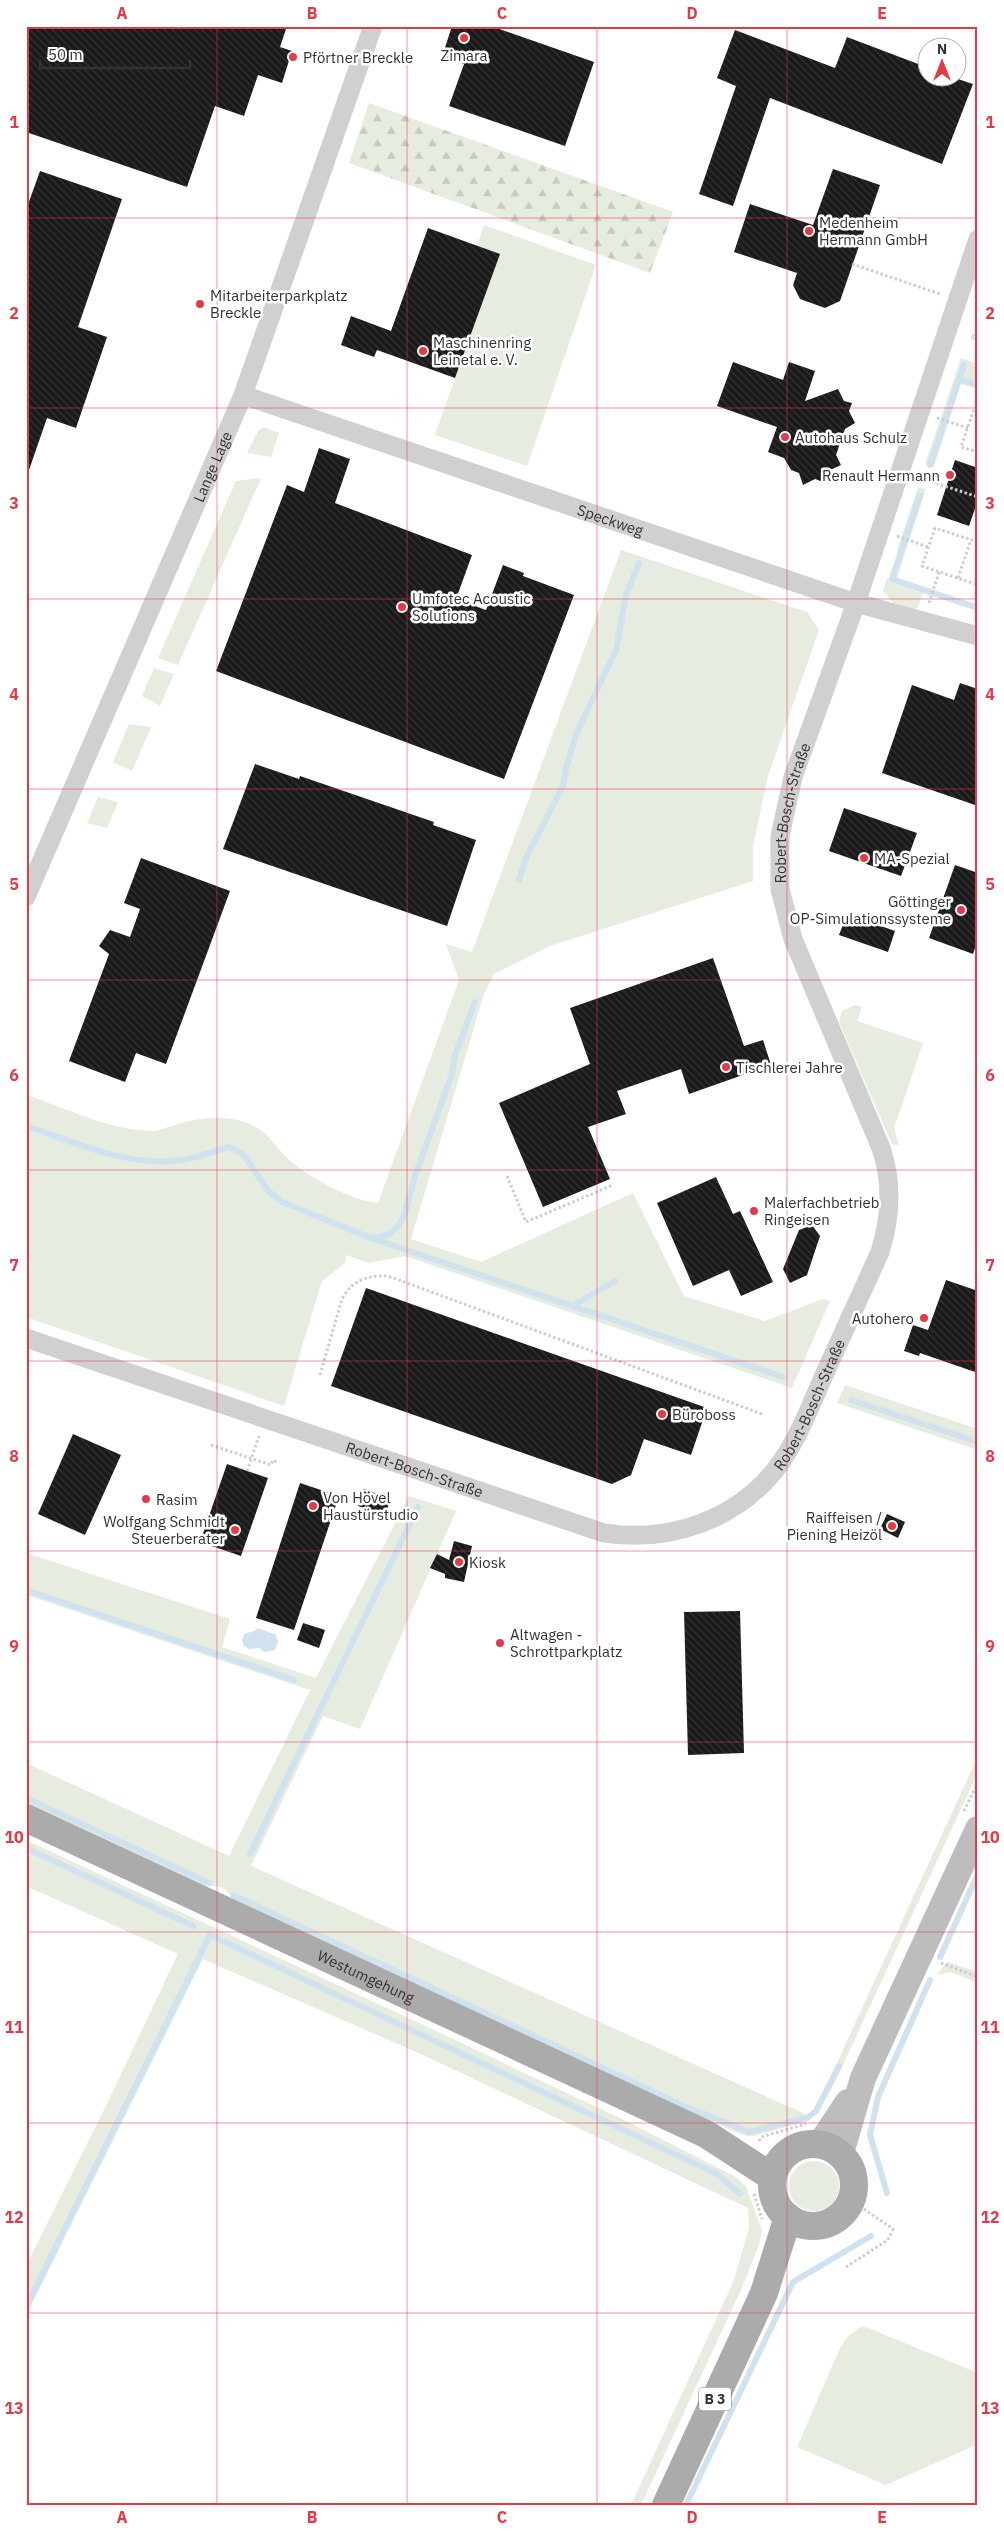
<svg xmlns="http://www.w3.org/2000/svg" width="1004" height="2531" viewBox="0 0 1004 2531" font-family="'IBM Plex Sans',sans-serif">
<defs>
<pattern id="forest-firs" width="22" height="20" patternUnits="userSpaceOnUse" patternTransform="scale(1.25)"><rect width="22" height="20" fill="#e6ecdf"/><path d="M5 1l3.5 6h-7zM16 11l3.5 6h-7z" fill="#c6cbc0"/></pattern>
<pattern id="building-back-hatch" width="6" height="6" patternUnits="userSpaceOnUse" patternTransform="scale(1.25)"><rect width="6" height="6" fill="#1a1a1a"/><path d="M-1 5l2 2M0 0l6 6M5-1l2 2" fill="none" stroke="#333"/></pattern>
</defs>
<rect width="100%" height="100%" fill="#fff"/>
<!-- green -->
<g fill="#e6ecdf">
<polygon points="484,225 596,265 527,466 435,435 499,254 477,246"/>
<polygon points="961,358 978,364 978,389 961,384 934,467 925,464"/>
<polygon points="264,427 279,433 271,457 247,453 258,431"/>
<polygon points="261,478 178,665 158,658 236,481"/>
<polygon points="918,487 926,489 897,578 978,605 978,611 923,593 918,607 913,610 893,603 883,591 887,578 893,579 902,553 897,550"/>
<path d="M621 550 807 612 819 630 768 776 753 846V881L550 946 494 974 484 994 411 1239 481 1262 633 1193 684 1296 765 1321 823 1299 830 1301 792 1388 405 1256 369 1263 346 1255 345 1263 322 1281 284 1406 26 1317V1095C66 1108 107 1129 149 1131 159 1132 169 1126 178 1124 202 1117 229 1114 252 1125 268 1132 275 1146 287 1158 306 1176 352 1201 378 1203L459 980 446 944 472 952Z"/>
<polygon points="154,668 174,674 160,706 142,696"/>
<polygon points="129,724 151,727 132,771 113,762"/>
<polygon points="98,797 118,802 107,828 87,823"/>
<polygon points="855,1005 862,1007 857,1021 923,1043 894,1128 899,1146 892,1144 839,1022 842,1011"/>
<polygon points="845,1385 978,1429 978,1450 837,1403"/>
<path d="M409 1496 456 1511 360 1729 323 1716 251 1866 812 2117 978 1756V1772L837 2078C828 2094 822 2109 807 2121L754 2136H746L675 2108 233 1899C225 1886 217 1885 202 1886L26 1804V1763L229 1856 310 1690 26 1595V1553L230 1619 222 1647 316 1678Z"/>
<polygon points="26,1840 419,2023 626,2121 736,2177 746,2186 760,2225 762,2231 759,2245 741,2290 641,2505 631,2505 734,2280 749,2228 748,2208 423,2055 203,1959 26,2316 26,2266 103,2112 178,1954 26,1886"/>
<polygon points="947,1962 978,1972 978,1983 951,1972 937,1975"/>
<circle cx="814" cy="2186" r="25"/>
<polygon points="863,2326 978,2373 978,2444 886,2485 797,2447 840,2348 849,2335"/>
</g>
<!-- forest -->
<polygon fill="url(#forest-firs)" points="369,103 673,212 650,273 349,163"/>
<!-- water -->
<polygon fill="#cfe2ee" points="258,1628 276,1635 278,1642 275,1650 264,1652 259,1648 249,1649 244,1646 242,1640 244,1634 254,1631"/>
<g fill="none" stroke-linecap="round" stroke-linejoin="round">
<!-- stream -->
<g stroke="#cfe2ee" stroke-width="6">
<polyline points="974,337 978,338"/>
<polyline points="959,379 978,385"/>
<polyline points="930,465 964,365"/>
<polyline points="920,495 892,579 978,608"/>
<polyline points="519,880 526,858 563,786 566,768 577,732 616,650 626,595 639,563"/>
<path d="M26 1126C72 1141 123 1165 173 1161 191 1160 211 1152 229 1147L243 1154 269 1192 282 1202 371 1238 783 1377"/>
<polyline points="374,1238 388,1235 399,1225 405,1213 415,1176 452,1074 455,1055 475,1002"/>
<polyline points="572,1306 615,1281"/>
<polyline points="851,1400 978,1442"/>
<polyline points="26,1590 294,1680"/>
<polyline points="26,1798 209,1883"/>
<polyline points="26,1848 193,1926"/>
<polyline points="250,1854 418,1507"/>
<polyline points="233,1895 684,2106 749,2132 807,2118 816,2111 839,2066"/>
<polyline points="940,1957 978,1874"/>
<polyline points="887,2193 870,2135 878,2097 930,1980"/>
<polyline points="26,2307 210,1935 717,2174 740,2194"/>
<polyline points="686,2505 793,2282 871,2236"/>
</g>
</g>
<!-- building -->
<g fill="url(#building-back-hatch)">
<polygon points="26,26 287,26 280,47 292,51 282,83 258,75 244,116 215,106 187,187 26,132"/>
<polygon points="452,26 491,26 594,62 565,146 449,106 464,64 442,57"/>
<polygon points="735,30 835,68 847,37 926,67 926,78 955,78 973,84 942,164 770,98 733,206 699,194 736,86 717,78"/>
<polygon points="833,169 880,185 840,301 825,308 800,299 793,285 797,273 734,252 750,204 813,225"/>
<polygon points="40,171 122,199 78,327 107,337 76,428 47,418 29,470 26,469 26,210"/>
<polygon points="428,228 500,254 455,378 377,350 374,357 341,345 351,316 391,331"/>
<polygon points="733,362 783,380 789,362 815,371 805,401 838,389 844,401 852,403 849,411 855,423 845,429 836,455 841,465 830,470 826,483 815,479 803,485 799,473 791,470 784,458 768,452 777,427 717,406"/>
<polygon points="319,448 350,459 335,503 472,555 456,599 486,610 503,565 524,573 523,576 574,595 504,779 216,671 287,485 304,492"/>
<polygon points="955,460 978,468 978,500 969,526 937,515"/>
<polygon points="960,683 978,689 978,806 882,773 912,685 954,700"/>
<polygon points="255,764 299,779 300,776 434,822 433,825 476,840 447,926 223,849"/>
<polygon points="844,808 917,833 901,876 829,851"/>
<polygon points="141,858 230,891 166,1064 136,1053 125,1082 69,1061 109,954 99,946 110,930 130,937 140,909 124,903"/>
<polygon points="955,865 978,873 978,939 973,954 929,938"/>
<polygon points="847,914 895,931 888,952 839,935"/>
<polygon points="713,958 744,1046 763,1040 771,1065 689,1094 681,1069 617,1091 626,1114 588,1127 610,1179 543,1207 499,1103 590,1064 570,1008"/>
<polygon points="716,1177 733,1214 740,1211 773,1282 741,1296 729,1270 693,1286 657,1203"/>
<polygon points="812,1225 820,1236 807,1275 790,1283 783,1269 799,1230"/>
<polygon points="946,1280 978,1291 978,1373 920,1353 919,1356 904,1351 913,1325 928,1330"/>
<polygon points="366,1288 707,1408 691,1455 644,1439 631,1475 612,1484 331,1386"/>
<polygon points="73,1434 121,1455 85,1535 38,1514"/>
<polygon points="227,1464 268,1478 241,1556 200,1542"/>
<polygon points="300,1483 339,1496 294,1630 256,1618"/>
<polygon points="364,1489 391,1499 385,1515 358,1506"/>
<polygon points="887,1514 905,1522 898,1538 880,1529"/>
<polygon points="454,1541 472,1546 464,1582 445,1578 445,1574 430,1568 437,1554 449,1560"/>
<polygon points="740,1611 744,1753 688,1755 684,1612"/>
<polygon points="303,1623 325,1630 319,1648 297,1640"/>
</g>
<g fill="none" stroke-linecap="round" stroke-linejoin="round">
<!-- path -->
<g stroke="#cdcdcd" stroke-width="3" stroke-dasharray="2.5 2.5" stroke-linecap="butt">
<polyline points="852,264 940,294"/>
<polyline points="978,410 974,409 961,447 978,452"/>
<polyline points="937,418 968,428"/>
<polyline points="917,477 978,497"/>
<polyline points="897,536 928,547"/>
<polyline points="978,542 935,528 922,566 978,585"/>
<polyline points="958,578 971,540"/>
<polyline points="929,603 939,572"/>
<polyline points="507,1176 526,1222 613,1185"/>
<path d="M320 1375 342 1299C352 1280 368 1275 388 1276L762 1414"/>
<polyline points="211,1445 271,1465 273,1460 277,1462"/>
<polyline points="247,1471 259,1436"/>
<polyline points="964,1811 978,1782"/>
<polyline points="941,1963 978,1977"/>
<polyline points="759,2141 761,2137 806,2124"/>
<polyline points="754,2194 762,2219"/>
<polyline points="846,2267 888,2240 893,2229 852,2201"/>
</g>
<!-- minor -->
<g stroke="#d0d0d0" stroke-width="19">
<path id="s1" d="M243 395 856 603 978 636"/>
<path id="s2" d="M26 897 243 395 373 26"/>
<path id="s3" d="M26 1338 604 1533C670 1543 738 1520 779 1465 799 1437 811 1404 825 1373 843 1333 862 1292 880 1252 891 1217 893 1183 881 1148L793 939 780 889V836L793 777 856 603 978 239"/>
</g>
<!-- secondary -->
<g stroke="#bdbdbd" stroke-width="26">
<polyline points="820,2144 848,2102"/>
<polyline points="841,2153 863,2078 978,1829"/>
</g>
<!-- primary -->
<g stroke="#ababab" stroke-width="28">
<path id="s4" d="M26 1818 706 2134 772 2177"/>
<circle cx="813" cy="2185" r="41"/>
<polyline points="666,2505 764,2293 788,2217"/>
</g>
</g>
<!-- grid -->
<path fill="none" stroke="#e63946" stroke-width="1" stroke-opacity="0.55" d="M217 26V2505M407 26V2505M597 26V2505M787 26V2505M26 218H978M26 408H978M26 599H978M26 789H978M26 980H978M26 1170H978M26 1361H978M26 1551H978M26 1742H978M26 1932H978M26 2123H978M26 2313H978"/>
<!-- markers -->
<g fill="#e63946" stroke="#fff" stroke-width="2">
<circle cx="464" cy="38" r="5"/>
<circle cx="293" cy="57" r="5"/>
<circle cx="809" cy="231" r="5"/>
<circle cx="200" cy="304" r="5"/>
<circle cx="423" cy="351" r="5"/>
<circle cx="785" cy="437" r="5"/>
<circle cx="950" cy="475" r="5"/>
<circle cx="402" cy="607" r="5"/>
<circle cx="864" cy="858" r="5"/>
<circle cx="961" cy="910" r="5"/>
<circle cx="726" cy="1067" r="5"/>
<circle cx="754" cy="1211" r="5"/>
<circle cx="924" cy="1318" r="5"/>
<circle cx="662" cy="1414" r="5"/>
<circle cx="146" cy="1499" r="5"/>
<circle cx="313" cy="1506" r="5"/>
<circle cx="892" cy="1526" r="5"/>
<circle cx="235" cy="1530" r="5"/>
<circle cx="459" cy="1562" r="5"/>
<circle cx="500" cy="1643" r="5"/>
</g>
<g text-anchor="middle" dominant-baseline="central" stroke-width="5" stroke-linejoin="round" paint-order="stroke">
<!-- shield labels -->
<rect fill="#fff" stroke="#707070" stroke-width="1" x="699" y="2387.5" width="32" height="23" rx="4"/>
<g font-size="14" font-weight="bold" fill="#333">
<text x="715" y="2399">B 3</text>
</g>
<!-- poi labels -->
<g font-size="15" fill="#333" stroke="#fff" text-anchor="start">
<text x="464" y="55" text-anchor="middle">Zimara</text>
<text x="303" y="57">Pförtner Breckle</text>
<text x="819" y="222">Medenheim<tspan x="819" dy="17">Hermann GmbH</tspan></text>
<text x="210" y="295">Mitarbeiterparkplatz<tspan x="210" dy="17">Breckle</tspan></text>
<text x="433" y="342">Maschinenring<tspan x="433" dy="17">Leinetal e. V.</tspan></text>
<text x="795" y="437">Autohaus Schulz</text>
<text x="940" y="475" text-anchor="end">Renault Hermann</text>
<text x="412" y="598">Umfotec Acoustic<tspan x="412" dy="17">Solutions</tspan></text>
<text x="874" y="858">MA-Spezial</text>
<text x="951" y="901" text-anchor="end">Göttinger<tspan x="951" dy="17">OP-Simulationssysteme</tspan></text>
<text x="736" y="1067">Tischlerei Jahre</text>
<text x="764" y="1202">Malerfachbetrieb<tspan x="764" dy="17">Ringeisen</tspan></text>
<text x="914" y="1318" text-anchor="end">Autohero</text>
<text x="672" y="1414">Büroboss</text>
<text x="323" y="1497">Von Hövel<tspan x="323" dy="17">Haustürstudio</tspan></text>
<text x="156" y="1499">Rasim</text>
<text x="882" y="1517" text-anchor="end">Raiffeisen /<tspan x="882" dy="17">Piening Heizöl</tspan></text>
<text x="225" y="1521" text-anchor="end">Wolfgang Schmidt<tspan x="225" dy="17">Steuerberater</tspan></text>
<text x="469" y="1562">Kiosk</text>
<text x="510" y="1634">Altwagen -<tspan x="510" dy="17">Schrottparkplatz</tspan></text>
</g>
<!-- street labels -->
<g font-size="15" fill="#333" stroke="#fff">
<text stroke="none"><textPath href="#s2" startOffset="469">Lange Lage</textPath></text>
<text stroke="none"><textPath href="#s1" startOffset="388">Speckweg</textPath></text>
<text stroke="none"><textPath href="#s3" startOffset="1505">Robert-Bosch-Straße</textPath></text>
<text stroke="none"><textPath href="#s3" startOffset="875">Robert-Bosch-Straße</textPath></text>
<text stroke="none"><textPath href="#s3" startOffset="410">Robert-Bosch-Straße</textPath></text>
<text stroke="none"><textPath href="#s4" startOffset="375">Westumgehung</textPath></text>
</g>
</g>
<!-- border -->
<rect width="1004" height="2531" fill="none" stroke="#ffffff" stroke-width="55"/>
<!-- north arrow -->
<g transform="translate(942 62)"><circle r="24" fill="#ffffff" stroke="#adadad"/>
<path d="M0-4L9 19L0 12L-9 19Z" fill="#e63946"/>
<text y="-8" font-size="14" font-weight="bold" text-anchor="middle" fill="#333333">N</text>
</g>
<!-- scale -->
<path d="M40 60v8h150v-8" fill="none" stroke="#333333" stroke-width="2.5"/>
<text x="48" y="60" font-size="15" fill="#333333" stroke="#ffffff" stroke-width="4" paint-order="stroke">50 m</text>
<rect x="28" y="28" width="948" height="2476" fill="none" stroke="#e63946" stroke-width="2"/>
<g font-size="16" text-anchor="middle" font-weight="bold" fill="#e63946">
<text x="122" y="19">A</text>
<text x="312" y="19">B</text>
<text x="502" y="19">C</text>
<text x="692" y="19">D</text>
<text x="882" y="19">E</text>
<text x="14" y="128">1</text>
<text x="990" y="128">1</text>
<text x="14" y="319">2</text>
<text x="990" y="319">2</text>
<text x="14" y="509">3</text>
<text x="990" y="509">3</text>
<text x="14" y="700">4</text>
<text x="990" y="700">4</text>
<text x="14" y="890">5</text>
<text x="990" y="890">5</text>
<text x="14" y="1081">6</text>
<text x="990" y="1081">6</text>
<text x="14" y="1271">7</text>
<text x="990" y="1271">7</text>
<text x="14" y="1462">8</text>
<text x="990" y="1462">8</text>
<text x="14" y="1652">9</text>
<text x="990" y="1652">9</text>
<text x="14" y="1843">10</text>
<text x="990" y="1843">10</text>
<text x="14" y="2033">11</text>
<text x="990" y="2033">11</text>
<text x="14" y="2223">12</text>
<text x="990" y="2223">12</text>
<text x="14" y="2414">13</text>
<text x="990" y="2414">13</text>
<text x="122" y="2523">A</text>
<text x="312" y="2523">B</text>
<text x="502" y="2523">C</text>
<text x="692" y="2523">D</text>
<text x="882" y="2523">E</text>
</g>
</svg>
